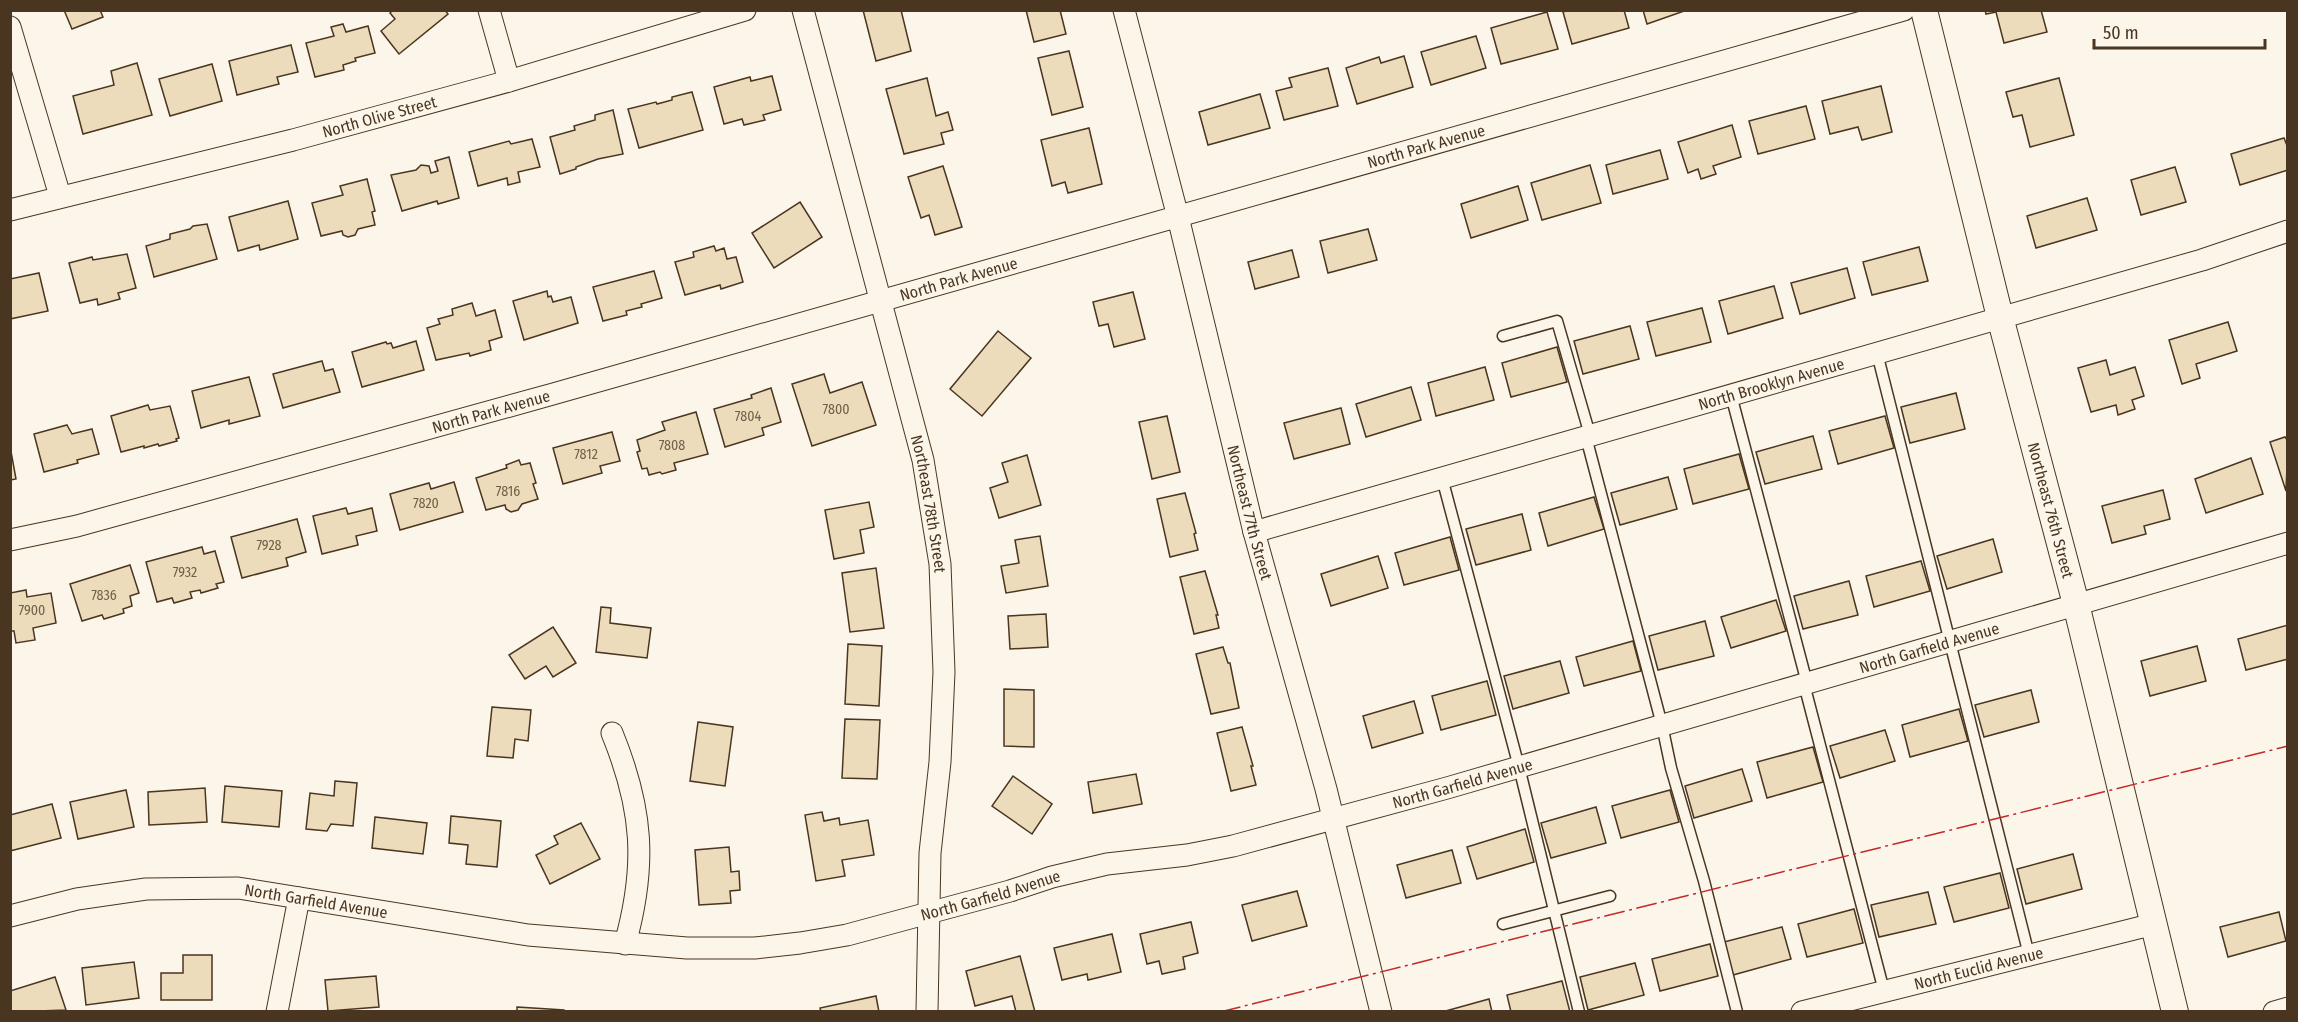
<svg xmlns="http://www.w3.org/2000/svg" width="2298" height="1022" viewBox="0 0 2298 1022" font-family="'Fira Sans Condensed',sans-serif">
<rect width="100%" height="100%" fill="#fbf6e9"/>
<!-- building -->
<g fill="#ecdcbc" stroke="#4a3520" stroke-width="1.5">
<polygon points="64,10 100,10 103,17 72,29"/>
<polygon points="393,10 445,10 448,14 399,54 381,31 395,19 390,13"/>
<polygon points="863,10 901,10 911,51 876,61"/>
<polygon points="1026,10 1060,10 1066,34 1034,42"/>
<polygon points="1570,10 1624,10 1629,28 1572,44 1563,12"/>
<polygon points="1643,10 1687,10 1647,24"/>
<polygon points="1985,10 2041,10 2047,32 2004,43 1996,12 1986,14"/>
<polygon points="1547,12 1558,49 1501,64 1491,28"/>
<polygon points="343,24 346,32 368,26 375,53 355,58 356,61 343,65 344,70 315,77 306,43 334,36 331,27"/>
<polygon points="1476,36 1486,68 1431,85 1421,52"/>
<polygon points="291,45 298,72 277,77 279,84 237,95 229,61"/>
<polygon points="1069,51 1083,107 1052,115 1038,58"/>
<polygon points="1404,56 1413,87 1357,104 1346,68 1379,57 1381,63"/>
<polygon points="137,63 152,115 83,134 73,96 114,85 111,71"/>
<polygon points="212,64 222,101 170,116 159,79"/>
<polygon points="1328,68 1338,106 1284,120 1276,91 1292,87 1289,78"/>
<polygon points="772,76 781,110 763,115 765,120 744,125 742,119 724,124 714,87 750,77 751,81"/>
<polygon points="927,78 936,116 948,112 953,130 941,133 944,144 904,154 886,89"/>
<polygon points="2059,78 2074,135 2030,147 2022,115 2013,117 2006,92"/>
<polygon points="1881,86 1892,132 1862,140 1858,127 1830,134 1822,101"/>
<polygon points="692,92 703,130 639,148 628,109 656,102 657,104 672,100 672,97"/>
<polygon points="1260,94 1270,128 1208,145 1199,112"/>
<polygon points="1806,106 1815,139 1758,154 1749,121"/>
<polygon points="613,110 623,154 598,159 576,167 576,169 560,174 550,137 575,130 574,126 595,120 595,115"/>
<polygon points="1732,125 1741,157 1713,166 1716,174 1701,179 1698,169 1688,173 1678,142"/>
<polygon points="1089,128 1102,184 1068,193 1065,182 1052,186 1041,140"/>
<polygon points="2284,138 2288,148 2288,170 2240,185 2231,154"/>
<polygon points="532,139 540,167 518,172 520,182 508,185 507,178 478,186 469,152 509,141 511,144"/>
<polygon points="1660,150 1668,179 1613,194 1606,165"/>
<polygon points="449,157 459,198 438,204 437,201 402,211 391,175 416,170 421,165 429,166 431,173 438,171 435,161"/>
<polygon points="1590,165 1601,203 1542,220 1531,183"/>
<polygon points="943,166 962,227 935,235 929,215 921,218 908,177"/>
<polygon points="2175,167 2186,202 2141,215 2131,180"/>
<polygon points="367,179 375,211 372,212 375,225 358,229 355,235 348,237 343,235 342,231 321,236 312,203 343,195 340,186"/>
<polygon points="1518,186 1528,220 1471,238 1461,204"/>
<polygon points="2087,198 2097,230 2036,248 2027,216"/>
<polygon points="288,201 298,239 260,250 259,245 238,251 229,217"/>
<polygon points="800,202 822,237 774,268 752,233"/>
<polygon points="207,224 217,259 154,277 146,246 170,239 170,234 190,229 193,226"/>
<polygon points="1368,229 1377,260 1328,273 1320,241"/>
<polygon points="714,246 716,251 724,248 727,259 736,257 743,282 721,289 720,285 685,295 675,262 694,257 693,252"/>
<polygon points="1919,247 1928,281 1872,295 1863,262"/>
<polygon points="1292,250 1299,277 1255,289 1248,262"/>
<polygon points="127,254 136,288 118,293 120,299 98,305 97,299 80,303 69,263 92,257 93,260"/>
<polygon points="1847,268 1855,298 1800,314 1791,283"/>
<polygon points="654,271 662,298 641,304 642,307 626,311 627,315 603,321 593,287"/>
<polygon points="39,273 48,311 10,319 10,279"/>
<polygon points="1774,286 1783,318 1728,334 1719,301"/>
<polygon points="547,291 548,297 551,296 553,302 571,297 578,323 524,340 513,301"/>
<polygon points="1133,292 1145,339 1114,347 1108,324 1099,326 1093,302"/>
<polygon points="472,303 476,316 495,310 502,337 489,341 491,350 470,356 469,353 436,360 427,328 440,324 438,319 453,315 452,309"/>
<polygon points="1702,308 1711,342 1656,356 1647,322"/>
<polygon points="2228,322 2237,351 2196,364 2200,378 2182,384 2169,340"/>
<polygon points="1630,326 1639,359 1583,374 1574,341"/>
<polygon points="998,331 1031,358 982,416 950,389"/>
<polygon points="416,341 424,370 362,387 352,352 386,342 387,344 391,343 393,348"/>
<polygon points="1557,347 1567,382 1511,397 1502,363"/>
<polygon points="2106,360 2110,375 2135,367 2144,396 2132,400 2135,409 2118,415 2116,405 2091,412 2078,368"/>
<polygon points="322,361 325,371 333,369 340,392 283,408 273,374"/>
<polygon points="1485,367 1494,400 1436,416 1428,383"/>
<polygon points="824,374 830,393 862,382 876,425 812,446 792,384"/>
<polygon points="249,377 260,416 229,424 229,420 201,428 192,391"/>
<polygon points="1411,387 1421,420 1366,437 1356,404"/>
<polygon points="771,388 781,422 762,428 764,435 725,447 714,409 752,398 751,395"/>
<polygon points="1956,393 1965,429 1910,443 1901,407"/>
<polygon points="148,405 150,410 170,406 179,438 176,439 177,441 159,446 158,444 144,448 144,446 121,452 111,416"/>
<polygon points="1341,408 1350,444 1294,459 1284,423"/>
<polygon points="696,412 708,454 674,463 676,470 662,474 660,472 649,475 647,468 642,469 637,452 640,451 637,440 665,430 662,422"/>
<polygon points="1167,416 1180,472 1152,479 1139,422"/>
<polygon points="1885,416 1894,448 1838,464 1829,431"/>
<polygon points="67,425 72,434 92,429 99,454 77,460 78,463 44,472 34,434"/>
<polygon points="612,432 620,461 600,466 602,473 563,484 553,448"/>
<polygon points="1813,436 1822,469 1765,484 1756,452"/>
<polygon points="2285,437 2288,441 2286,491 2270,442"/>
<polygon points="10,446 16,479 10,480"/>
<polygon points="1739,454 1749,489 1693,504 1684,469"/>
<polygon points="1027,455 1041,505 999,518 990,488 1008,482 1002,463"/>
<polygon points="2251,458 2263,494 2206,513 2195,479"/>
<polygon points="519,460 521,465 530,463 536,483 533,484 538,499 522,504 518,510 511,512 506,509 505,505 486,510 476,478 507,468 506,465"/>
<polygon points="1668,477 1677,509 1620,525 1611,493"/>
<polygon points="454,482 463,512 400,530 390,494 429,483 431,489"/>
<polygon points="2163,490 2170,519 2144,526 2146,534 2112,543 2102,506"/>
<polygon points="1185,493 1196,533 1194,534 1198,550 1170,557 1157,499"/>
<polygon points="1594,497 1604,529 1548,546 1539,513"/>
<polygon points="869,502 874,527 860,530 864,553 834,559 825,510"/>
<polygon points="346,508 348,514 372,508 377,531 356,536 358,545 322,554 313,516"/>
<polygon points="1522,514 1531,550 1476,565 1466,529"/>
<polygon points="297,519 306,552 286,558 288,566 242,578 231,537"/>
<polygon points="1040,536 1048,586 1006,593 1001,566 1019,563 1015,540"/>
<polygon points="1450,537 1459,570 1404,585 1395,553"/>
<polygon points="1993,539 2002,572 1947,589 1937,556"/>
<polygon points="202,547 204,554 215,551 224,582 216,584 218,588 201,593 200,590 190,592 192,598 174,603 172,598 157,602 146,562"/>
<polygon points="1378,556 1388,588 1331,606 1321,574"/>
<polygon points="1921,561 1930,591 1874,607 1866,576"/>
<polygon points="130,565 139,593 130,596 132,606 123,609 124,613 104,619 102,615 82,621 70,584"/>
<polygon points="876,568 884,628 850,632 842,573"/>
<polygon points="1205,571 1218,615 1216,615 1219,628 1194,634 1180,577"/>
<polygon points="1849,581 1858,615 1803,629 1794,596"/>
<polygon points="26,590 27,597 51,593 56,623 33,628 35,640 16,643 14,631 10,631 10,593"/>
<polygon points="1776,600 1786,631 1731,648 1721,617"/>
<polygon points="601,607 611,608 610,623 651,628 647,658 596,652"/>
<polygon points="1046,614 1048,647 1010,649 1008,616"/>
<polygon points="1705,621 1714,656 1658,670 1649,636"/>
<polygon points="2288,625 2288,659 2246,670 2238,639"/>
<polygon points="553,627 576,663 553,677 546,666 525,679 509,655"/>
<polygon points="1633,641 1641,671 1584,686 1576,657"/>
<polygon points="848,644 882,646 879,706 845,704"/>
<polygon points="2197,646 2206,681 2150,696 2141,661"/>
<polygon points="1223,647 1228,663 1230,663 1239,708 1211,714 1196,654"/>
<polygon points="1560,661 1569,693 1513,709 1504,676"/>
<polygon points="1487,681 1496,715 1441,730 1432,696"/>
<polygon points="1004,689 1034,690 1034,747 1004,746"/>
<polygon points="2031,690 2039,722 1984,737 1975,705"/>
<polygon points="1414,701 1423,733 1372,748 1363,716"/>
<polygon points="492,707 531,710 528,741 515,739 513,758 487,756"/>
<polygon points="1959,709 1968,741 1910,757 1902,725"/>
<polygon points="845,719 880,720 877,779 842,778"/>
<polygon points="698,722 733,727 725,786 690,781"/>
<polygon points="1242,727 1253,766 1251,766 1256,785 1231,791 1217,733"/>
<polygon points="1885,730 1895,761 1840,778 1830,746"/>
<polygon points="1813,747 1823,782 1767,798 1757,762"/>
<polygon points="1742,769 1752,801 1694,818 1685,786"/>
<polygon points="1136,774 1142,804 1093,813 1088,782"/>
<polygon points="1013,776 1052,804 1032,834 992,806"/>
<polygon points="335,781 357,783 353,826 331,824 327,831 306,829 310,793 334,796"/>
<polygon points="225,786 282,791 279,827 222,822"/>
<polygon points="205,788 207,822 149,825 148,792"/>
<polygon points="126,790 134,827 78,839 70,802"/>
<polygon points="1670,790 1679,822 1621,838 1612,806"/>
<polygon points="52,804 61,838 10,851 10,815"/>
<polygon points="1596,807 1606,843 1551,858 1541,823"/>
<polygon points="822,812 824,821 839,818 840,825 868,820 874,855 842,860 845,876 816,881 805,815"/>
<polygon points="451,816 501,821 497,867 466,864 468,845 449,843"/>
<polygon points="375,817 427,823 423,854 372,848"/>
<polygon points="581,823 600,859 550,884 536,855 558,844 554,836"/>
<polygon points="1525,829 1534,862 1477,879 1467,847"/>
<polygon points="729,847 731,872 739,871 740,890 730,891 731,903 699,905 695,850"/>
<polygon points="1452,850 1461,883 1406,898 1397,865"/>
<polygon points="2073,854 2082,889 2026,904 2017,869"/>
<polygon points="2000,873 2009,908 1954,922 1944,887"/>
<polygon points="1297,891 1307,926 1252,941 1242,905"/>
<polygon points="1928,892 1936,924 1879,937 1871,905"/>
<polygon points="1854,909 1863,943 1807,957 1798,924"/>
<polygon points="2279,912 2286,941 2228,957 2220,927"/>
<polygon points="1191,922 1198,953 1183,957 1185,969 1162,974 1159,961 1147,964 1140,934"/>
<polygon points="1782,927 1791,959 1733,975 1724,942"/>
<polygon points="1112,934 1121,972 1088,980 1087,974 1062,980 1054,948"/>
<polygon points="1710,944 1718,976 1660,991 1652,959"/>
<polygon points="183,955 212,955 212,1000 161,1000 161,973 183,973"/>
<polygon points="1020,956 1035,1012 1016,1012 1012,996 975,1006 966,971"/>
<polygon points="134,962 139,998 86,1005 82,968"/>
<polygon points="1635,963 1644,995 1588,1010 1580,977"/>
<polygon points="376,976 379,1007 328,1011 325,980"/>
<polygon points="55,977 66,1010 10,1012 10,991"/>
<polygon points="1562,981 1570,1012 1511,1012 1507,995"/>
<polygon points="876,996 879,1012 821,1012 820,1008"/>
<polygon points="1489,999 1492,1012 1442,1012"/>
<polygon points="517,1007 564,1010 564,1012 517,1012"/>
</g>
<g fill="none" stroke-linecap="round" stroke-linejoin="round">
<!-- service casing -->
<g stroke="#4a3520" stroke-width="13">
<g id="service">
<polyline points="1503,336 1557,321 1590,435"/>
<polyline points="1877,353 2029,955"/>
<polyline points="1731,395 1807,683"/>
<polyline points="1586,437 1662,725 1671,768 1704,881 1737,1012"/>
<polyline points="1442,478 1519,767 1579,1012"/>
<polyline points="1804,684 1884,991"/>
<polyline points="1503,924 1610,896"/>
</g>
</g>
<!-- minor casing -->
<g stroke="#4a3520" stroke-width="23">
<g id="minor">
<polyline points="489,10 509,81"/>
<path id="s1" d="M803 10 923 460 940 564 944 672 940 762 930 853 927 1012"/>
<path id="s2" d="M1124 10 1178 217 1254 532 1326 789 1381 1012"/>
<polyline points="10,27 60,196"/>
<path id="s3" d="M10 210 293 140 509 81 745 10"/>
<path id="s4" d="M1254 532 2202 260 2288 231"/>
<path id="s5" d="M10 540 77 526 553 394 1904 10"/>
<path d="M612 733C643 809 647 865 625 944"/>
<path id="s6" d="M10 916 77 899 146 889 238 888 528 935 687 948H755L800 943 847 935 1010 891 1052 877 1107 864 1187 855 1233 846 1447 788 2288 543"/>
<polyline points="277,1012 299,898"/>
<path id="s7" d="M1802 1012 2154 924"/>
<polyline points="2274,1012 2288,1008"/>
</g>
</g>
<!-- tertiary casing -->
<g stroke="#4a3520" stroke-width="28">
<g id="tertiary">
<path id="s8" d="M1924 10 2000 317 2076 604 2175 1012"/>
</g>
</g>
<!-- service -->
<use href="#service" stroke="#fbf6e9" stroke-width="10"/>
<!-- minor -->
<use href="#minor" stroke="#fbf6e9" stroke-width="21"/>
<!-- tertiary -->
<use href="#tertiary" stroke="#fbf6e9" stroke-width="26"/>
<!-- power -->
<polyline stroke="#c62828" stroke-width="1.5" stroke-dasharray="21 4.5 3 4.5" stroke-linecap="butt" points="1220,1012 2288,746"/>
</g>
<g text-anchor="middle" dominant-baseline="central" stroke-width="4.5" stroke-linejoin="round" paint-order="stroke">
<!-- number labels -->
<g font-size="14" fill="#725f47">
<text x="836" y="409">7800</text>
<text x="748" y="416">7804</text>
<text x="672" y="445">7808</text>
<text x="586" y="454">7812</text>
<text x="508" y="491">7816</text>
<text x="426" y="503">7820</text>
<text x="269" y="545">7928</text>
<text x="185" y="572">7932</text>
<text x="104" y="595">7836</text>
<text x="32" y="610">7900</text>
</g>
<!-- street labels -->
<g font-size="16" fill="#4a3520" stroke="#fbf6e9">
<text stroke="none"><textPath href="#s3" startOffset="381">North Olive Street</textPath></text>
<text stroke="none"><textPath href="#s5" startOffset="1470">North Park Avenue</textPath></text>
<text stroke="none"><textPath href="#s5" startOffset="984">North Park Avenue</textPath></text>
<text stroke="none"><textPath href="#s4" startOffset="538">North Brooklyn Avenue</textPath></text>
<text stroke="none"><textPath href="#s5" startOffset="498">North Park Avenue</textPath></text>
<text stroke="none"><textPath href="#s1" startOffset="510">Northeast 78th Street</textPath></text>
<text stroke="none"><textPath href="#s8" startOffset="516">Northeast 76th Street</textPath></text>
<text stroke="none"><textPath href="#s2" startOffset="518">Northeast 77th Street</textPath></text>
<text stroke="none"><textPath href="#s6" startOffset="1966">North Garfield Avenue</textPath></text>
<text stroke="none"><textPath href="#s6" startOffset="1480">North Garfield Avenue</textPath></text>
<text stroke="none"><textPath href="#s6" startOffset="994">North Garfield Avenue</textPath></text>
<text stroke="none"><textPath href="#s6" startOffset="310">North Garfield Avenue</textPath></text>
<text stroke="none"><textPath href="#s7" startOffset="182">North Euclid Avenue</textPath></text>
</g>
</g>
<!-- border -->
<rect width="2298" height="1022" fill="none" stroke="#4a3520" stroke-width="24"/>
<!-- scale -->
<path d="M2094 39v9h171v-9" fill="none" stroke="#4a3520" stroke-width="3"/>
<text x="2103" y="39" font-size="18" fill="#4a3520" stroke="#fbf6e9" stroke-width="4.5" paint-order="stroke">50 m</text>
</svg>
